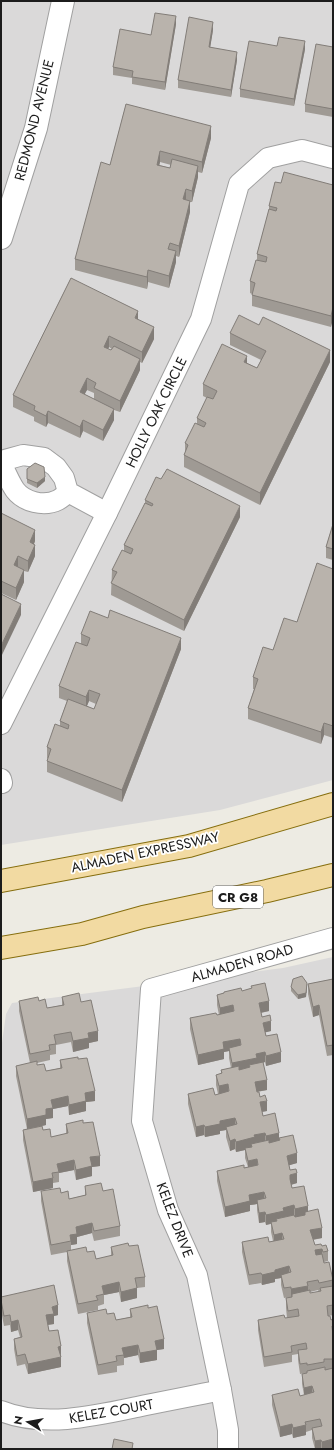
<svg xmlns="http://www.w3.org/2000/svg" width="334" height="1450" viewBox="0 0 334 1450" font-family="Jost,sans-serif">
<rect width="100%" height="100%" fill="#edebe3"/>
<!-- residential -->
<g fill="#dad9d9">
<polygon points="1,1 333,1 333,780 220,810 1,845"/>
<polygon points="333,957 333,1449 1,1449 1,1050 6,1014 12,1003 283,968"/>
</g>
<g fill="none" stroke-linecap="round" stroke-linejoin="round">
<!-- minor casing -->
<g stroke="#a0a0a0" stroke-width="22">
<g id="minor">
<polyline points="1,461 23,455 44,458 56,467 64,478 68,492 107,513"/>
<path d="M1 462C5 471 9 481 15 490 24 502 44 507 58 500 62 498 65 495 68 492"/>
<polyline points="1,724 107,513 201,319 239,184 268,158 302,150 333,158"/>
<polyline points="1,779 2,783"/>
<path d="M1 1411C43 1428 95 1416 137 1407 165 1401 193 1396 221 1390"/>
<polyline points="228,1449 228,1430 221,1390 197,1275 168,1210 142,1121 151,989 333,938"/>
</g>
</g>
<!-- tertiary casing -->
<g stroke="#a0a0a0" stroke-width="24">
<polyline id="tertiary" points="1,238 36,128 63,1"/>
</g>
<!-- primary casing -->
<g stroke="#866e0e" stroke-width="24">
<g id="primary">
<polyline points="1,881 189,846 333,804"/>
<polyline points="1,948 82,934 143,917 267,891 333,875"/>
</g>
</g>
<!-- minor -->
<use href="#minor" stroke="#fff" stroke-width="20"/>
<!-- tertiary -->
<use href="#tertiary" stroke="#fff" stroke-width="22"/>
<!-- primary -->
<use href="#primary" stroke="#f2daa2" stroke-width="22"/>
</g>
<!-- wall -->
<g fill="#9f9a94" fill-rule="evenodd">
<polygon points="176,24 165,90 132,84 132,78 113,75 113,67 151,35"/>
<polygon points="213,30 210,47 237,60 231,97 178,88 178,80"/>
<polygon points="277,46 305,49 294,106 240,97 240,89"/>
<polygon points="333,47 333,117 305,112 305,104"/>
<path d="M126 104 211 138 202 173 198 172V177L192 202H190V212L179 257 176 256V262L169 288 148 282 147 289 75 270V259L110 165ZM160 162 171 165 170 168 159 165Z"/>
<polygon points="281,183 333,185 331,327 252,306 252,294 250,293 250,281 257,260 257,254 269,210 269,206"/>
<path d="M71 278 138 320 154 339 142 363 140 362V370L120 412 114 410V420L103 441 83 431 80 438 48 423 46 427 34 421V417L13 407V395ZM109 347 112 349 111 350 108 349ZM87 390 94 393V399L84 394Z"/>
<polygon points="230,333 330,362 260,505 184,467 184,455 185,453 185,443 197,424 197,418 207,398 203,396 203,384 247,363 257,368 261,360 230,345"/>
<polygon points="27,469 45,481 37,488 27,483"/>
<polygon points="145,500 240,517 184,631 111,595 112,570 124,551 124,545 145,503"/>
<polygon points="1,513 35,541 34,544 35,556 28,572 24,571 24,582 16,600 1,593"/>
<polygon points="333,524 333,560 326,558 326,547"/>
<polygon points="333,569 333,738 324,735 321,744 248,719 248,708 254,689 253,689 253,677 273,650 297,622"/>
<path d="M81 634 181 649 122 802 47 772V761L48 759 47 758V747L60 726V721L67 701 59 698V686L81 644ZM89 701 96 704 94 709 87 706Z"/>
<polygon points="333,979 333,1055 327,1056 319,1015 313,1017 308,994 308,984"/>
<polygon points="291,987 307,988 306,997 298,999 291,991"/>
<path d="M242 991 269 1011 261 1013 262 1017 271 1031 265 1032 266 1036 281 1062 266 1066 265 1062 263 1063 267 1090 257 1092 260 1097 267 1111 262 1112 263 1116 297 1163 289 1165 290 1170 297 1183 291 1185 292 1188 308 1212 322 1238 313 1240 315 1245 322 1246 328 1251V1261L324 1262 333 1280V1315L329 1316 331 1320 333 1319V1449H315L312 1438V1430L306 1432V1435L293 1438 292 1434 280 1437 272 1405V1395L300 1396 304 1395 302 1384V1374L307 1373 300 1374 298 1360V1354L292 1355V1362L264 1367 258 1330V1320L287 1318 286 1308V1298L291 1297 284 1298 281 1285V1278L275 1279V1282L262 1285 261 1283 249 1285 242 1252V1242H269L273 1241 271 1232V1224L266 1225 265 1222 259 1223 257 1210V1204L250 1205V1211L225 1217 217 1181V1171L248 1167 245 1158V1150L236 1152 235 1149 230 1151 226 1137V1130L220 1131V1134L205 1137 204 1135 196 1137 188 1104V1094L215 1095 218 1094 216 1085V1075L221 1074V1070L231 1068 229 1058V1051L224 1052V1059L198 1065 190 1029V1018L219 1015 217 1005V995L224 993V992ZM318 1290 319 1292 310 1293V1292Z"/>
<polygon points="62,997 81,1002 98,1041 89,1043 89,1048 73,1052 71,1042 56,1045 56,1054 50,1055 50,1060 37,1063 37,1065 46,1071 60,1068 60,1060 78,1059 95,1101 86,1102 86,1111 69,1115 68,1106 53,1109 53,1118 46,1119 46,1125 42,1126 43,1130 51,1137 66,1134 66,1124 83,1123 100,1166 92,1167 92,1176 76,1180 74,1170 59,1173 59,1182 53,1183 53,1188 33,1192 23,1140 23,1130 27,1129 16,1076 16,1066 30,1063 19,1011 19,1001 39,1001 47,1008 62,1005"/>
<polygon points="85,1186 103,1191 120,1226 120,1236 94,1241 92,1233 77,1237 77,1244 71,1245 71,1250 87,1252 96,1259 111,1256 111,1247 129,1246 145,1277 145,1287 137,1288 137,1298 121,1302 119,1292 104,1295 104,1304 98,1306 98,1310 78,1314 67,1261 67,1252 51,1255 41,1201 41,1191 61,1193 69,1199 85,1195"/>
<polygon points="1,1297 58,1315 54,1316 54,1324 48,1325 49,1331 61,1356 61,1367 28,1374 25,1364 17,1366 14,1349 14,1339 20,1337 18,1330 11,1332 10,1325 4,1326 1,1310"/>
<polygon points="148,1308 164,1349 157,1350 157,1360 140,1363 138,1355 124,1358 124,1365 117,1366 117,1372 98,1375 87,1323 87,1313 107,1314 116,1320 130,1317 130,1309"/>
</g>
<!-- shaded-wall -->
<g fill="#827d78">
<polygon points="176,16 176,24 165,90 165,82"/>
<polygon points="213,22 213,30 209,55 209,47"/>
<polygon points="305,41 305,49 294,106 294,99"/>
<polygon points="237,52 237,60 231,97 231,90"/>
<polygon points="211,126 211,138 202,173 202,162"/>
<polygon points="160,151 160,162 157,176 157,165"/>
<polygon points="198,166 198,177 192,202 192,191"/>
<polygon points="186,189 186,200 183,199"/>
<polygon points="190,201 190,212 179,257 179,246"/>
<polygon points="176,251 176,262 169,288 169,276"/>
<polygon points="148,270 148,282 147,289 147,277"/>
<polygon points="333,307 333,319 331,327 331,316"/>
<polygon points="138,311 138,323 135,318"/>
<polygon points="154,327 154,339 142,363 142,352"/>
<polygon points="109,336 109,347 104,358 104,347"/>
<polygon points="330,350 330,362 260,505 260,493"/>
<polygon points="247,356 247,367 244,362"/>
<polygon points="140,359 140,370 120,412 120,401"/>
<polygon points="87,378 87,390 80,403 80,392"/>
<polygon points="114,409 114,420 103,441 103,430"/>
<polygon points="48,411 48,423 46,427 46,416"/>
<polygon points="83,420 83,431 80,438 80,427"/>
<polygon points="45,477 45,481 37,488 37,483"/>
<polygon points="240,506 240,517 184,631 184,620"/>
<polygon points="35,530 35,541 30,554 30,542"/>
<polygon points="35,545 35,556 28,572 28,561"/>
<polygon points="18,556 18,568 14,565"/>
<polygon points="24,570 24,582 16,600 16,588"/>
<polygon points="21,604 21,615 1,657 1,646"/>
<polygon points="181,638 181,649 122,802 122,790"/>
<polygon points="89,690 89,701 86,708 86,697"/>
<polygon points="324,723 324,735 321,744 321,732"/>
<polygon points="307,983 306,997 298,999 298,995"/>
<polygon points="269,1001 269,1011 259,1013 259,1003"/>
<polygon points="233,1005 233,1015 220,1018 220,1008"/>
<polygon points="319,1005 319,1015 313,1017 313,1007"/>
<polygon points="271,1021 271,1031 263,1033 263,1023"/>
<polygon points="98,1031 98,1041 89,1043 89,1048 73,1052 73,1041 88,1033"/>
<polygon points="240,1039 240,1049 229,1048 229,1051 224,1052 224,1059 198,1065 198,1055 223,1042"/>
<polygon points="265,1052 265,1062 249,1065 249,1069 232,1073 232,1063 256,1054"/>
<polygon points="281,1052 281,1062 266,1066 266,1056"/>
<polygon points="267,1080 267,1090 255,1092 255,1082"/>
<polygon points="228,1084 228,1094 219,1096 219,1086"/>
<polygon points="95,1091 95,1101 86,1102 86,1111 69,1115 69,1105 85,1093"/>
<polygon points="68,1096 68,1106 53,1109 53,1118 46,1119 46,1125 27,1129 27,1119 46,1109 51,1100"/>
<polygon points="267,1101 267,1111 260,1112 260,1102"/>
<polygon points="235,1118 235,1128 226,1127 226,1130 220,1131 220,1134 205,1137 205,1127 220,1121"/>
<polygon points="204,1125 204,1135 196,1137 196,1127"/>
<polygon points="265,1133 265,1143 251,1144 251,1148 245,1148 245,1150 236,1152 236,1142 254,1135"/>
<polygon points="279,1133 279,1143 266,1146 266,1136"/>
<polygon points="235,1139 235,1149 230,1151 230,1141"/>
<polygon points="297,1153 297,1163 287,1166 287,1156"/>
<polygon points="100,1156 100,1166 92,1167 92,1176 76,1180 76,1170 90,1157"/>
<polygon points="257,1159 257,1169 248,1171 248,1161"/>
<polygon points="74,1160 74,1170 59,1173 57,1164"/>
<polygon points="297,1173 297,1183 290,1185 290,1175"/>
<polygon points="53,1178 53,1188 33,1192 33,1182"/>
<polygon points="264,1192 264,1202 257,1200 257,1204 250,1205 250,1211 225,1217 225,1207 249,1195"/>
<polygon points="294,1205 294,1215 276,1219 276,1222 266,1225 266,1215 283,1208"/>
<polygon points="308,1206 308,1216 305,1212 305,1216 295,1219 295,1209"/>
<polygon points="265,1212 265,1222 259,1223 259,1213"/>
<polygon points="92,1223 92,1233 77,1237 77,1244 71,1245 71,1241 70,1235 76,1227"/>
<polygon points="322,1228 322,1238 310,1240 310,1230"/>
<polygon points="282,1233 282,1243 274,1245 274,1235"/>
<polygon points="322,1249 322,1259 315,1260 315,1250"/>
<polygon points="289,1266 289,1277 281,1275 281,1278 275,1279 275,1282 262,1285 262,1275 275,1270"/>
<polygon points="119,1282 119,1292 104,1295 102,1286"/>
<polygon points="308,1286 308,1296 292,1294 291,1299 291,1289"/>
<polygon points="137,1288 137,1298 121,1302 121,1292"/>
<polygon points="58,1305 58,1315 54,1316 54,1324 46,1325 46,1315 52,1307"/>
<polygon points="18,1320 18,1330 11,1332 11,1322"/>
<polygon points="164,1339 164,1349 157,1350 157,1360 140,1363 140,1353 155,1341"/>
<polygon points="138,1345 138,1355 124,1358 122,1348"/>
<polygon points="61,1346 61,1356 58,1357 58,1347"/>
<polygon points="61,1357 61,1367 28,1374 28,1364"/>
<polygon points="312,1386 312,1396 304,1398 304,1388"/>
<polygon points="292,1424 292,1434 280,1437 280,1427"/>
<polygon points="306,1425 306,1435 293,1438 293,1428"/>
<polygon points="333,1439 333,1449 322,1449 322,1442"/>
<polygon points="321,1440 321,1449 315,1449 315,1441"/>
</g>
<!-- building -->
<g fill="#b9b3ac" stroke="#827d78">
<polygon points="155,13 176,16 165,82 132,77 133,71 113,67 120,29 151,35"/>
<polygon points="189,17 213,22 209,47 237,52 231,90 178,80"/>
<polygon points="279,37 305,41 294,99 240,89 249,41 277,46"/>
<polygon points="316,44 333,47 333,109 305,104"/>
<polygon points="126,104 211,126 202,162 160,151 157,165 170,168 172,159 198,166 192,191 186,189 183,199 190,201 179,246 170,243 168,249 176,251 169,276 148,270 147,277 75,259 101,162 110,165"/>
<polygon points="284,172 333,185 333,307 331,316 252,295 255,283 250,281 256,260 266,262 267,257 257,254 269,209 276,211 277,208 269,206 275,182 281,183"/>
<polygon points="71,278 138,311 135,318 154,327 142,352 109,336 104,347 111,350 114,346 140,359 120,401 94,388 96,383 87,378 80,392 114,409 103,430 83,420 80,427 48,411 46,416 34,410 35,406 13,395"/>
<polygon points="239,315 259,325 263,317 330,350 260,493 184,455 188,445 185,443 195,423 204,427 206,423 197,418 207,397 213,399 217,391 203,384 222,344 247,356 244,362 257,368 266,351 230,333"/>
<polygon points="35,463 44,467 45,477 37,483 27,479 27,469"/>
<polygon points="167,469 240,506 184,620 111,583 117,572 112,570 122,550 131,554 133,549 124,545 145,503 152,506 153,504 145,500 156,477 161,479"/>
<polygon points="1,513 35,530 30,542 35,545 28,561 18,556 14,565 24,570 16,588 1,581"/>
<polygon points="333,524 333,549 326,547"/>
<polygon points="317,563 333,569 333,726 324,723 321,732 248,708 258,679 253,677 263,647 273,650 284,618 297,622"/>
<polygon points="1,594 21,604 1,646"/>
<polygon points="110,610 181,638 122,790 47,761 51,749 47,747 55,724 68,729 69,725 60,721 68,699 94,709 100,694 89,690 86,697 59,686 76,642 87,646 90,638 81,634 90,611 108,618"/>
<polygon points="302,976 307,983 306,993 298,995 291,987 293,979"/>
<polygon points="333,979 333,1045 327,1046 319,1005 313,1007 308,984"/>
<polygon points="265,983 269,1001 259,1003 262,1017 270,1015 271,1021 263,1023 266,1036 277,1034 281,1052 266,1056 265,1052 256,1054 257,1058 232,1063 229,1048 241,1045 240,1039 223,1042 224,1049 198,1055 190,1018 216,1013 217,1015 234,1011 233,1005 220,1008 217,995 224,993 224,992 241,988 242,991 252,988 251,986"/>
<polygon points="79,993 81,1002 91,1000 98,1031 88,1033 89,1038 73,1041 71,1032 54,1035 56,1044 49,1045 50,1050 30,1054 19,1001 38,997 39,1001 45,999 47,1008 64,1005 62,997"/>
<polygon points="78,1057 78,1059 87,1058 95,1091 85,1093 86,1101 69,1105 68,1096 51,1100 53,1108 46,1109 46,1115 27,1119 16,1066 37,1061 37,1065 44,1064 46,1071 62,1068 60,1060"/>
<polygon points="263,1062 267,1080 255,1082 257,1092 259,1092 260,1097 265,1095 267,1101 260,1102 263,1116 275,1113 279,1133 266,1136 265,1133 254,1135 255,1137 236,1142 235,1139 230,1141 226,1127 237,1124 235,1118 220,1121 220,1124 205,1127 204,1125 196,1127 188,1094 213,1088 215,1095 229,1091 228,1084 219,1086 216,1075 222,1073 221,1070 239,1066 239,1070 250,1067 249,1065"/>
<polygon points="83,1120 83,1123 93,1122 100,1156 90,1157 92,1166 76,1170 74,1160 57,1164 59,1172 52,1173 53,1178 33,1182 23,1130 42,1126 43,1130 50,1129 51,1137 68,1133 66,1124"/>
<polygon points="293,1135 297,1153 287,1156 290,1170 296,1169 297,1173 290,1175 290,1179 292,1188 304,1186 308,1206 295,1209 294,1205 283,1208 284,1211 266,1215 265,1212 259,1213 257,1200 266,1198 264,1192 249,1195 250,1201 225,1207 217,1171 244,1165 244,1168 258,1165 257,1159 248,1161 245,1148 252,1147 251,1144 269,1140 269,1143 280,1140 279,1138"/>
<polygon points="101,1183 103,1191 113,1189 120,1226 94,1231 92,1223 76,1227 77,1234 70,1235 71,1241 51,1245 41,1191 60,1188 61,1193 68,1191 69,1199 86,1195 85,1186"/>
<polygon points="318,1209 322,1228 310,1230 315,1245 321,1244 322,1246 326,1245 328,1251 323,1252 322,1249 315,1250 316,1255 322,1254 324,1263 329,1262 333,1280 319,1283 318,1280 307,1282 308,1286 291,1289 291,1287 284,1288 281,1275 291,1272 289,1266 275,1270 275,1272 262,1275 261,1273 249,1275 242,1242 268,1237 269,1242 284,1239 282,1233 274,1235 271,1222 277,1221 276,1219 294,1215 295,1217 305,1215 305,1212"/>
<polygon points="128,1243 129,1246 138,1245 145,1277 135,1278 137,1288 121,1292 119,1282 102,1286 104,1294 96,1296 98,1300 78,1304 67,1251 86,1247 87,1252 94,1251 96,1259 113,1255 111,1247"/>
<polygon points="54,1285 58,1305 52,1307 54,1314 46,1315 49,1331 58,1330 61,1346 58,1347 61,1357 28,1364 25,1354 17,1356 14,1339 22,1337 18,1320 11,1322 10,1315 4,1316 1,1300 1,1297"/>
<polygon points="333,1286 333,1305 327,1306 328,1316 330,1316 331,1320 333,1319 333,1326 332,1326 333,1336 333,1359 324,1359 324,1362 307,1365 307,1363 300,1364 298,1350 307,1349 306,1343 291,1346 292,1352 264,1357 258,1320 284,1315 285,1318 299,1316 298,1309 288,1311 286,1298 292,1297 292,1294 310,1290 310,1293 321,1291 320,1288"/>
<polygon points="148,1305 148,1308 157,1306 164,1339 155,1341 157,1350 140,1353 138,1345 122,1348 124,1355 116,1356 117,1361 98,1365 87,1313 106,1309 107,1314 114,1313 116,1320 132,1317 130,1309"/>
<polygon points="325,1367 325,1370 333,1368 333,1439 322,1442 321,1440 315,1441 312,1428 322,1426 320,1419 305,1422 306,1425 293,1428 292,1424 280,1427 272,1395 298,1389 300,1396 314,1392 312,1386 304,1388 302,1374 307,1373 307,1371"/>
<polygon points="114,1439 133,1443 132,1449 112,1449"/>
</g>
<g text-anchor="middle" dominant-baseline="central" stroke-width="3.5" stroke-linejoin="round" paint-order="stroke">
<!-- shield labels -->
<rect fill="#fff" stroke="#606060" stroke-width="1" x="213" y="886" width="50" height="22" rx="3"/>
<g font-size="13" font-weight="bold" fill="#1c1c1c">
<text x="238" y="897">CR G8</text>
</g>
<!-- street labels -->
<g font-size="14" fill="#1c1c1c" stroke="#fff">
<text transform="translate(34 120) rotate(-76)">REDMOND AVENUE</text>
<text transform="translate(156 412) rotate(-64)">HOLLY OAK CIRCLE</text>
<text transform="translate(145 852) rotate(-12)">ALMADEN EXPRESSWAY</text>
<text transform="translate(242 963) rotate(-16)">ALMADEN ROAD</text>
<text transform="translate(175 1220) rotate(69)">KELEZ DRIVE</text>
<text transform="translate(111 1411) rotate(-10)">KELEZ COURT</text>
</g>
</g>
<!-- border -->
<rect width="334" height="1450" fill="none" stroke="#1c1c1c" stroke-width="4"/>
<!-- north arrow -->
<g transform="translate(28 1422) rotate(281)" stroke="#ffffff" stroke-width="3" paint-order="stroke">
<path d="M0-3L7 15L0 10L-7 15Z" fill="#1c1c1c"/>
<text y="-6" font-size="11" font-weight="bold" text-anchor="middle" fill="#1c1c1c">N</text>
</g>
</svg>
